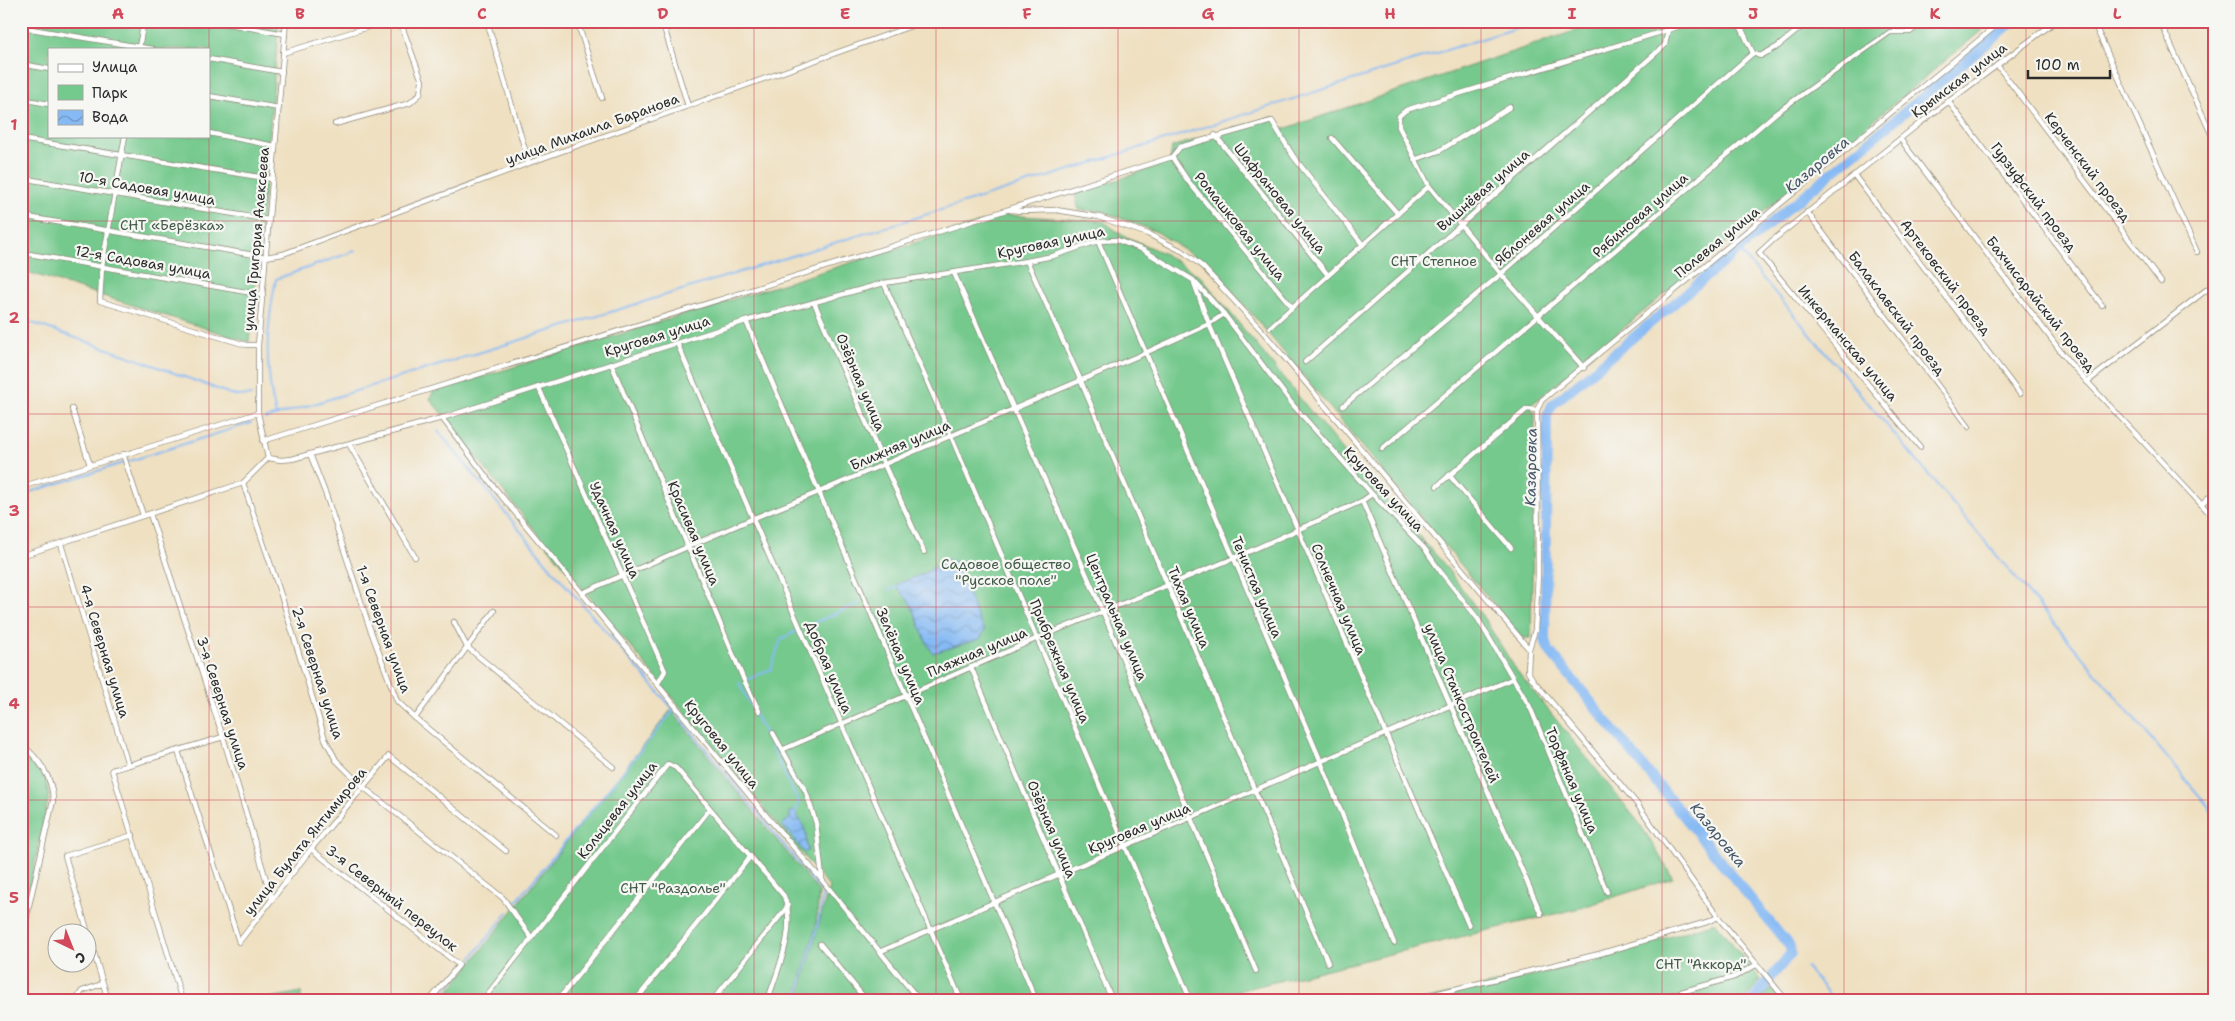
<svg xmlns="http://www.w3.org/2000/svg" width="2235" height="1021" viewBox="0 0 2235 1021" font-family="'Shantell Sans',sans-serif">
<defs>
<pattern id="park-dots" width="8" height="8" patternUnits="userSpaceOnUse" patternTransform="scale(1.25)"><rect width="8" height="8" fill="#74c98d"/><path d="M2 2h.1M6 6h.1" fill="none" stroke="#5fa373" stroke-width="1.8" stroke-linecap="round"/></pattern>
<pattern id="water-waves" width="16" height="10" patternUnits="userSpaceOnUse" patternTransform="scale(1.25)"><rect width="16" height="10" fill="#86baf4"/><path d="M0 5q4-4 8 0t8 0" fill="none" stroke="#6e97c6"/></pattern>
</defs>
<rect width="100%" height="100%" fill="#f6f6f2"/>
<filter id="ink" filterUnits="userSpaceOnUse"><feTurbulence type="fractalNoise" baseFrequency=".02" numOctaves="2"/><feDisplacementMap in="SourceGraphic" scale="10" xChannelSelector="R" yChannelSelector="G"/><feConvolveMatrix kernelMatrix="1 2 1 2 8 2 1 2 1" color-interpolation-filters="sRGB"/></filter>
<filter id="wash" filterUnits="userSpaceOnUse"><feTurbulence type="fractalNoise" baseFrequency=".0096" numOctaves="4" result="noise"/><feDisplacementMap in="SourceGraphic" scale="20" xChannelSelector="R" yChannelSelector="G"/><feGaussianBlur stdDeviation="1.12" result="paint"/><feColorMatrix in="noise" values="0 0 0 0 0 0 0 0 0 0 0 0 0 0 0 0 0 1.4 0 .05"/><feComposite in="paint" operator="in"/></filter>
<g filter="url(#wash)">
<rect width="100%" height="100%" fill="#efe0c1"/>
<!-- green -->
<g fill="#74c98d" stroke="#507a5c" fill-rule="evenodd">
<path d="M22 21H279L264 197 249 342 21 270ZM49 49H209V136H49Z"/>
<polygon points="1604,21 1993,21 1530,406 1535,413 1531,638 1522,638 1246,307 1209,266 1157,232 1102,211 1079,210 1075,194 1170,162 1172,147 1273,117 1281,130"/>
<polygon points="1005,215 1103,221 1122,235 1163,253 1201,277 1343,451 1443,563 1483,617 1517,671 1640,824 1673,878 1580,908 1200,1000 798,1000 829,887 540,537 430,399 433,392"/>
<polygon points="671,710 819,892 816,926 795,1000 442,1000"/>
<polygon points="21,750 45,778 49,795 21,932"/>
<polygon points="1715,922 1761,980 1745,1000 1423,1000 1592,962"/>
<polygon points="1770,988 1780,1000 1760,1000"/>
</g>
<!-- park -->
<polygon fill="url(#park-dots)" stroke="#507a5c" points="301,992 301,1000 259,1000"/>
<!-- water -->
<g fill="url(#water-waves)" stroke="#587290">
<path d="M948 559 956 563 979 621 985 630 980 639 933 653C922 638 919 619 910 603 906 596 899 593 897 584L925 573Z"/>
<path d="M790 811 796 812C799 820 804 825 806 834 807 840 805 844 808 850L805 853 782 825 790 818Z"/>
</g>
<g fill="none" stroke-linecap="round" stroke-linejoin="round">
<!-- stream -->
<g stroke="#86baf4" stroke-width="2">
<polyline points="1739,250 2214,813"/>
<polyline points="21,319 131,357 236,396 252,395"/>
<path d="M276 416C264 364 266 331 276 279L355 251"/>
<polyline points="265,419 1073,169 1538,21"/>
<polyline points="438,431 555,573 674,710 823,893 818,924 796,1000"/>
<polyline points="21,495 251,423"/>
<polyline points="889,590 897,587"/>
<polyline points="805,627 859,603"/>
<polyline points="747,680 771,669 781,639 797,631"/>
<path d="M739 683C761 723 778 763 799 803L795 814"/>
<polyline points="513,905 674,710"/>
<polyline points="1806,967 1834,1000"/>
<polyline points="438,1000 508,912"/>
</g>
<!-- river -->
<polyline stroke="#86baf4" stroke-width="10" points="1753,1000 1791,953 1790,947 1548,649 1545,640 1547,416 1552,405 2014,21"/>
</g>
</g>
<g filter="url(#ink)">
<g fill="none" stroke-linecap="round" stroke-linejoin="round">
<!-- minor casing -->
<g stroke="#8d8676" stroke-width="6">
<g id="minor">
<polyline points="212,21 285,34"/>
<polyline points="487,21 529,163"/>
<polyline points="577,21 602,98"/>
<polyline points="662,21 688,106"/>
<polyline points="1738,21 1753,53 1760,56 1777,47 1809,21"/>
<polyline points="2093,21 2197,252"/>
<polyline points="2160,21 2214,140"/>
<polyline points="25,28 152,49"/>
<polyline points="139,47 144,21"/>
<polyline points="283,53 388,21"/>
<polyline points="209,59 282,72"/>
<polyline points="21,64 49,69"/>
<polyline points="1997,65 2161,282"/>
<polyline points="209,96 279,108"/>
<polyline points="21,99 49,104"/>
<polyline points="1948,101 2102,305"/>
<polyline points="335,124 410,103 420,94 422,81 400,21"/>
<polyline points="209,133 275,146"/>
<polyline points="1215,135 1328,275"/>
<polyline points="125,136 102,266 100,301 246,345 258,345"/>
<polyline points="1332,138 1398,214"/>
<polyline points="21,139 272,179"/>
<polyline points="1901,140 2068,361 2214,518"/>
<polyline points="1172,157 1188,181 1292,307"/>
<polyline points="1414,160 1439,151 1510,107"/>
<polyline points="1854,175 2020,394"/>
<polyline points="21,178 269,220"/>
<polyline points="1010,210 1022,211 1056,210 1099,217 1148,234 1184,252 1203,267 1264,333 1529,649 1528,672 1533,680 1637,804 1718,917 1786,1000"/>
<polyline points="1807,212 1969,427"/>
<polyline points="21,216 266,257 283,254 529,163 925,21"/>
<polyline points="1098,241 1321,762 1394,943"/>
<polyline points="21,259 29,254 263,295"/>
<polyline points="1027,261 1080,379 1328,963"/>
<polyline points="954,273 1103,612 1256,971"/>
<polyline points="884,283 951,436 1188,994"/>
<polyline points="1194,283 1209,324 1469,926"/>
<polyline points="814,302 884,464 924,552"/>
<polyline points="746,321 1036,1000"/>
<polyline points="1270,327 1429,186"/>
<polyline points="677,343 961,1000"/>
<polyline points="1305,362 1665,45 1668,30"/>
<polyline points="611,363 743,678 759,711"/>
<polyline points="1584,368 1501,274 1429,186 1399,127 1399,116 1406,110 1697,21"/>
<polyline points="2087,382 2214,284"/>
<polyline points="538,386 665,671 658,683"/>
<polyline points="1343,406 1501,274 1753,53"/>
<polyline points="72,409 90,465"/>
<polyline points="442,418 494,487 764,813 822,880 919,1000"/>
<polyline points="263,441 938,232 1172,157 1180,147 1272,121 1293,156 1363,245"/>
<polyline points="349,444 415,557"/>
<polyline points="1920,447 1759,253 1773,240 1920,123 2056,21"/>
<polyline points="1382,449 1776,113 1890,32 1910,32 1924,21"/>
<polyline points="123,454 143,515"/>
<polyline points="310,454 326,495 369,626 397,701 415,718 556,835"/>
<polyline points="268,458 281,460 292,459 442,418 746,321 884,283 1027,261 1053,256 1098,241 1117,240 1143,250 1193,280 1224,314 1293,405 1372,494 1425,549 1440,571 1478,619 1530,707 1607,892"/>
<polyline points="268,458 258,413 258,345 286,21"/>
<polyline points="1449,475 1511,548"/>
<polyline points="243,483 281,595 325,739 336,760 362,786 503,898 531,937"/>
<polyline points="1437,486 1527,409 1537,410"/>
<polyline points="21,487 258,413"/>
<polyline points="1362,501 1541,914"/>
<polyline points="2201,504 2214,493"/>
<polyline points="150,514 223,737 272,899"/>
<polyline points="61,544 128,765"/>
<polyline points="21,556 243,483 268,458"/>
<polyline points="582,593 754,518 819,492 1145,353 1209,324 1224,314"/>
<polyline points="454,622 467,647 613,767"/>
<polyline points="1529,649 1535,630 1538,574 1537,410 1542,400 2002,21"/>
<polyline points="971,667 1112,1000"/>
<polyline points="415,718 494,611"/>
<polyline points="773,733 806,792 816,823 822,878"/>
<path d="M21 744C39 758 53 778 53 801L24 927V953L21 961"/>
<polyline points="784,749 1038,638 1232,559 1362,501 1372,494"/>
<polyline points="178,751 239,942"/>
<polyline points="21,759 24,760"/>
<polyline points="311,849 459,965 430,1000"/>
<polyline points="239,942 311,849 389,756 506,851"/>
<polyline points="820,944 866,1000"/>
<polyline points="879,952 1512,679"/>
<polyline points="76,1000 82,991 102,984"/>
<polyline points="108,1000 65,856 133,835"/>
<polyline points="182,1000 112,770 223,737"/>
<path d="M483 1000 668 764 676 768 784 896C797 931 778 967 768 1000"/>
<polyline points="558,1000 710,809"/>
<polyline points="636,1000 750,857"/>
<polyline points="713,1000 788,906"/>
<polyline points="1410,1000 1599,954 1707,922 1718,917"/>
<polyline points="1653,1000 1734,977 1756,965"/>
</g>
</g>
<!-- minor -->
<use href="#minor" stroke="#fff" stroke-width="4.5"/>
</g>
</g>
<!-- grid -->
<path fill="none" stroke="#d1495b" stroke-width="1" stroke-opacity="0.55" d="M209 21V1000M391 21V1000M572 21V1000M754 21V1000M936 21V1000M1118 21V1000M1299 21V1000M1481 21V1000M1662 21V1000M1844 21V1000M2026 21V1000M21 221H2214M21 414H2214M21 607H2214M21 800H2214"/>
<g text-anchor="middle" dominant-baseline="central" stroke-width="4.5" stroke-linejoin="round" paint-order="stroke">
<!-- street labels -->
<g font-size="14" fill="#2b2b2b" stroke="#f6f6f2">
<text transform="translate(1959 80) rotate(-37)">Крымская улица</text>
<text transform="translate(592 129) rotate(-20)">улица Михаила Баранова</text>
<text transform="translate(2088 167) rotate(53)">Керченский проезд</text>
<text transform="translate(147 188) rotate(10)">10-я Садовая улица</text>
<text transform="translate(1483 190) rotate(-41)">Вишнёвая улица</text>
<text transform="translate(2034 197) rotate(53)">Гурзуфский проезд</text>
<text transform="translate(1280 198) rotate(51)">Шафрановая улица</text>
<text transform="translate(1640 215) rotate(-41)">Рябиновая улица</text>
<text transform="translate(1542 223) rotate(-41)">Яблоневая улица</text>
<text transform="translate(1240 226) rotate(51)">Ромашковая улица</text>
<text transform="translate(256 239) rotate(-85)">улица Григория Алексеева</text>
<text transform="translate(1051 242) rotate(-12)">Круговая улица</text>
<text transform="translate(1717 242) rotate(-39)">Полевая улица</text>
<text transform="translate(143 262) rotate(10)">12-я Садовая улица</text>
<text transform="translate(1946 277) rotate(53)">Артековский проезд</text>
<text transform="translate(2041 304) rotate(52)">Бахчисарайский проезд</text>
<text transform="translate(1897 313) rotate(53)">Балаклавский проезд</text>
<text transform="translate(657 336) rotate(-17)">Круговая улица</text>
<text transform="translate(1848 343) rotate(50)">Инкерманская улица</text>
<text transform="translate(861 382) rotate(67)">Озёрная улица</text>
<text transform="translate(900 445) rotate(-23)">Ближняя улица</text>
<text transform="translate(1384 489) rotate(47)">Круговая улица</text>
<text transform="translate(615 530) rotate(66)">Удачная улица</text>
<text transform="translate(694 533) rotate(67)">Красивая улица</text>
<text transform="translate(1257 587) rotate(67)">Тенистая улица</text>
<text transform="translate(1339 599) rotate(67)">Солнечная улица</text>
<text transform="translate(1189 607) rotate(67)">Тихая улица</text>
<text transform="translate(1117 617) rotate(67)">Центральная улица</text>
<text transform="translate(384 629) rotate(70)">1-я Северная улица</text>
<text transform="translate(105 651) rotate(73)">4-я Северная улица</text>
<text transform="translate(977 652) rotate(-23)">Пляжная улица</text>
<text transform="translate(901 656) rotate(67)">Зелёная улица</text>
<text transform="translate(1060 661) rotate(67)">Прибрежная улица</text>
<text transform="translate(829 667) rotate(67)">Добрая улица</text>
<text transform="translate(318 673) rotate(72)">2-я Северная улица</text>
<text transform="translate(223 703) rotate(72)">3-я Северная улица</text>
<text transform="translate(1462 703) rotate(67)">улица Станкостроителей</text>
<text transform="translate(722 744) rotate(51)">Круговая улица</text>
<text transform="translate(1572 780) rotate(67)">Торфяная улица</text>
<text transform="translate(617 810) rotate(-52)">Кольцевая улица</text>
<text transform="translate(1139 828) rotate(-23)">Круговая улица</text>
<text transform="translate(1052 829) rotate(67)">Озёрная улица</text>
<text transform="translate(305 841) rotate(-51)">улица Булата Янтимирова</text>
<text transform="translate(392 898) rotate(38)">3-я Северный переулок</text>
</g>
<!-- park labels -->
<g font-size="14" fill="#415a48" stroke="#f6f6f2">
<text x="172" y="225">СНТ «Берёзка»</text>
<text x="1434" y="261">СНТ Степное</text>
<text x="1006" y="564">Садовое общество<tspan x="1006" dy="16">"Русское поле"</tspan></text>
<text x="673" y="888">СНТ "Раздолье"</text>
<text x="1701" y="964">СНТ "Аккорд"</text>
</g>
<!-- water labels -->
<g font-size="15" font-style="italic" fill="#465667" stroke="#f6f6f2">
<text transform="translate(1817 165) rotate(-40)">Казаровка</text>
<text transform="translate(1531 467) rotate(-89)">Казаровка</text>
<text transform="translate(1718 835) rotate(51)">Казаровка</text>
</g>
</g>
<!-- margin -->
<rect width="2235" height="1021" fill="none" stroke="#f6f6f2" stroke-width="55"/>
<!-- legend -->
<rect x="48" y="48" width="162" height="90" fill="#f6f6f2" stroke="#a5a5a2"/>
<rect x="58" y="64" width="25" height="8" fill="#ffffff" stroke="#a5a5a2"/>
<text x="92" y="72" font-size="15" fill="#2b2b2b">Улица</text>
<rect x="58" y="85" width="25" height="15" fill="#74c98d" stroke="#a5a5a2"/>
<text x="92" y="98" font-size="15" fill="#2b2b2b">Парк</text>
<rect x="58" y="110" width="25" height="15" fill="url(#water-waves)" stroke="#a5a5a2"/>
<text x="92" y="122" font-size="15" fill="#2b2b2b">Вода</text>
<!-- north arrow -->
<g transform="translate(72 948) rotate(137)"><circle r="24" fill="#f6f6f2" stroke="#a5a5a2"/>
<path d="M0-4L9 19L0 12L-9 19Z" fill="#d1495b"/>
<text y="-8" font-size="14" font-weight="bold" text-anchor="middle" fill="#2b2b2b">С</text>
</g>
<!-- scale -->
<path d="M2028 70v8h82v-8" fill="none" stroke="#2b2b2b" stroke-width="2.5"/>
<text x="2035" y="70" font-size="15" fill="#2b2b2b" stroke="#f6f6f2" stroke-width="4" paint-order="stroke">100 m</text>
<rect x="28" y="28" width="2180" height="966" fill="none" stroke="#d1495b" stroke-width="2"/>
<g font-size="16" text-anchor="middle" font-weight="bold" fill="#d1495b">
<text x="118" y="19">A</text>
<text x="300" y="19">B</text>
<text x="482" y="19">C</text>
<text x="663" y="19">D</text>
<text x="845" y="19">E</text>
<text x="1027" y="19">F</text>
<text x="1208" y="19">G</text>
<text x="1390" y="19">H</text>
<text x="1572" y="19">I</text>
<text x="1753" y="19">J</text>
<text x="1935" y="19">K</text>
<text x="2117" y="19">L</text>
<text x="14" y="130">1</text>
<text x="14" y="323">2</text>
<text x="14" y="516">3</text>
<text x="14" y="709">4</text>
<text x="14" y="903">5</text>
</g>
</svg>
